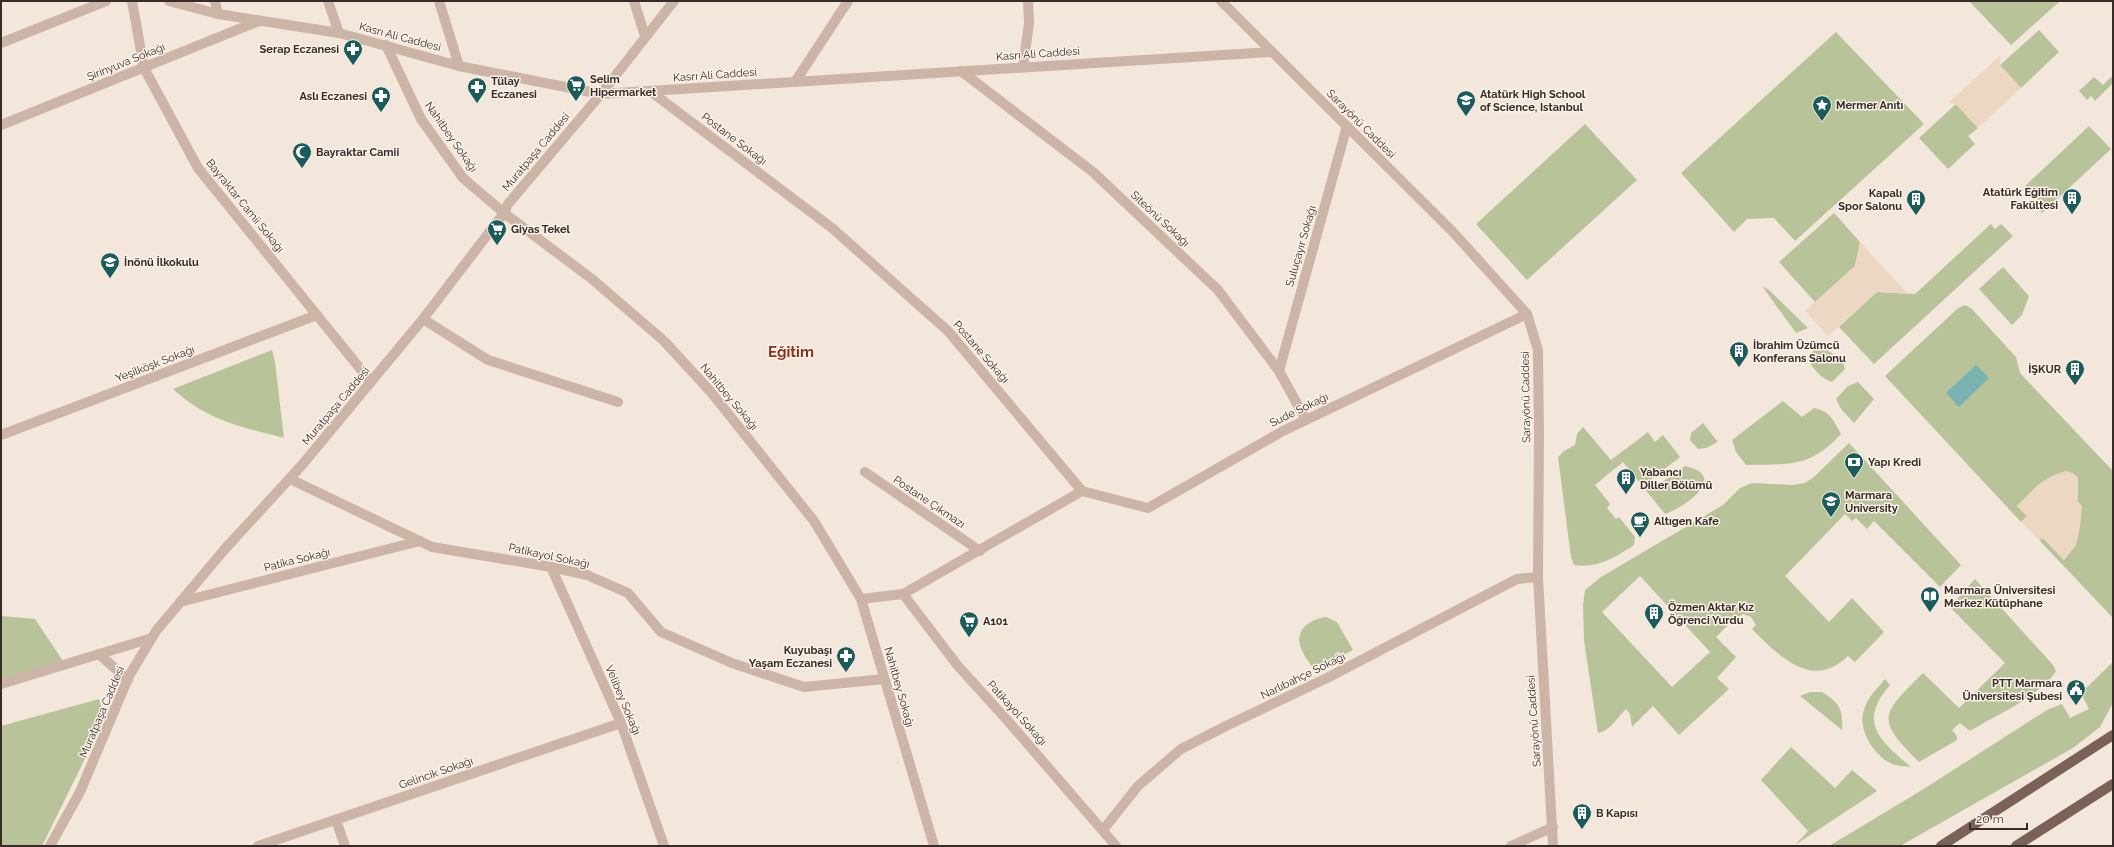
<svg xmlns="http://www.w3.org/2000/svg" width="2114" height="847" viewBox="0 0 2114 847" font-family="Raleway,sans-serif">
<rect width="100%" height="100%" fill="#f3e7db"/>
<!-- green -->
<g fill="#b8c39a" fill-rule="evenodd">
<polygon points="1969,1 2060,1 2011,45"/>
<polygon points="2039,30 2059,52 2021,88 2000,65"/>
<polygon points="1836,32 1924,124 1795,241 1774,218 1747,219 1734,232 1681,173"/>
<polygon points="2113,75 2113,83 2095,101 2091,96 2087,100 2079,91 2094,77 2103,85"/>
<polygon points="1956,104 1978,128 1968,136 1975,144 1948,169 1919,138"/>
<polygon points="1585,124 1637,180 1527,280 1476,224"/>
<polygon points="2089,126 2111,149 2042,213 2036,206 2040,202 2025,186"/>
<polygon points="1834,213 1860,242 1855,266 1815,302 1779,262"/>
<polygon points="1991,224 1995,229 2001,224 2013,236 1874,364 1839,327 1877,292 1915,294"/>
<polygon points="2003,267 2029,296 2022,315 2012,325 1979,289"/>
<polygon points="1762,286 1769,290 1808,328 1796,333"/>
<polygon points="1964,305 1971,308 2016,357 2020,373 2113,471 2113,618 2039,540 2043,538 2064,560 2076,545 2078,478 2039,484 2017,506 2027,516 2021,522 1885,376 1957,309"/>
<path d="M1815 349H1825L1842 359 1845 369 1832 382C1822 379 1810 367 1808 357Z"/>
<path d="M272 350 275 362 284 438C241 427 206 420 173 389Z"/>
<polygon points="1858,382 1874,399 1854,423 1841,409 1836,399 1848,386"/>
<path d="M1783 401 1802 417 1814 408C1830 411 1834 421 1841 434 1810 468 1789 464 1746 465L1736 452 1732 440Z"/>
<polygon points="1703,423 1718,442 1706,448 1698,449 1690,440 1691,433"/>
<path d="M1583 427 1611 460 1648 432 1655 442 1663 435 1680 457 1649 481 1654 488 1685 466C1730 476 1685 507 1665 514L1623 462 1595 485 1610 504 1607 508 1616 519 1619 517 1635 537 1634 545C1615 557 1598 569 1574 565L1571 557 1558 457 1564 451 1575 445 1577 434Z"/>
<path d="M1849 443 1961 565 1940 587 1874 521 1867 529 1856 518 1852 521 1845 514 1785 576 1829 622 1852 598 1884 632 1855 662 1848 656C1812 691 1779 656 1752 629L1756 625 1751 617 1743 614 1732 621 1716 637 1736 657 1717 678 1729 689 1679 735 1653 706 1632 727 1630 714 1626 709C1618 717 1610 731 1598 733L1584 641 1583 605 1585 590 1601 577 1723 505 1740 488 1752 483 1792 485 1805 483 1814 477ZM1640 576 1710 652 1672 687 1602 612Z"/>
<path d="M1975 579 2053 665 2056 671C2040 696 1996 715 1970 731L1960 723 1952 730 1957 736V740L1919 762C1874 718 1882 714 1923 673L1959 708 2005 663 1950 607Z"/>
<polygon points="1,616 35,619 67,667 1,680"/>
<path d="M1326 617 1337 622 1353 650 1314 670C1310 663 1304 656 1301 648 1294 630 1310 619 1326 617Z"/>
<polygon points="2113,662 2113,703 2100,727 2073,748 1900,846 1829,846 1922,790 2047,710 2062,704 2070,718 2089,709 2081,693"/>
<path d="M1885 679 1890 685C1857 723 1880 740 1911 767 1905 766 1897 766 1892 764 1874 756 1857 729 1864 710 1867 698 1877 689 1885 679Z"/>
<path d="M1810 692H1822C1840 703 1843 710 1842 730L1800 696Z"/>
<polygon points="99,699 105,718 42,846 1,846 1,726"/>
<polygon points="1791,747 1835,788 1852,770 1877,791 1795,845 1808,831 1761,780"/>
</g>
<!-- plaza -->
<g fill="#ecd7c2">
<polygon points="2001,55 2000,65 2021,88 1978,128 1956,104 1948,103"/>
<polygon points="1860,242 1908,294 1877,292 1828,336 1805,311 1855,266"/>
<polygon points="2066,471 2073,473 2078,478 2076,499 2082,506 2080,527 2076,545 2064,560 2044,538 2039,540 2021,522 2027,516 2017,506 2039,484 2052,476"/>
</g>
<!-- water -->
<polygon fill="#79b2b1" points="1976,365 1989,378 1959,407 1946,393"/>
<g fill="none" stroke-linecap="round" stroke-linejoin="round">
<!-- minor -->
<g stroke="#ccb5a7" stroke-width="10">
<polyline points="132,1 144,68 198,168 371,382"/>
<polyline points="169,1 218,14 339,33 459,66 601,94 1271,52"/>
<polyline points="215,1 218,14"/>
<polyline points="328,1 339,33"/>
<polyline points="439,1 459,66"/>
<polyline points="634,1 645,36"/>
<polyline points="1221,1 1453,232 1527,314 1538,350 1539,435 1538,577 1553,846"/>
<polyline points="1,43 106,1"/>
<polyline points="386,45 421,119 463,178 504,213 592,279 664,341 710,391 814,521 861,599 934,846"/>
<polyline points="1023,67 1029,23 1028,1"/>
<polyline points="961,71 1093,172 1218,290 1279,371 1306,420"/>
<polyline points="795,82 848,1"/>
<polyline points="650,91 832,228 948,331 1082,491"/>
<polyline points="1,125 259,21"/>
<polyline points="423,319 488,360 618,402"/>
<polyline points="1279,371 1347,126"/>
<polyline points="1,435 317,315"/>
<polyline points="865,472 980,551"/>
<polyline points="290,479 432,547 551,567 587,575 628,593 661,632 732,663 804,687 884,679"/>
<polyline points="1082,491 1148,508 1283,431 1527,314"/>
<polyline points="551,567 621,723 664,846"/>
<polyline points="903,594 958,666 1007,720 1116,846"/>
<polyline points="861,599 903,594 1082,491"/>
<polyline points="180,602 420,541"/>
<polyline points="99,654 128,680"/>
<polyline points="1,684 152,638"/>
<polyline points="336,820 345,846"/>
<polyline points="1103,830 1138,786 1181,749 1226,726 1327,678 1517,579 1538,577"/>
<polyline points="50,846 80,792 129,676 156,631 224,550 302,465 423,319 504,213 508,204 601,94 674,1"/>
<polyline points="258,846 621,723"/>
<polyline points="1511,846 1553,827"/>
</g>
<!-- major -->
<g stroke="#7b6258" stroke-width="10">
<polyline points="1941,846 2113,735"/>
<polyline points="2016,846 2113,784"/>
</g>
</g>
<!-- icons -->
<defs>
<g id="pharmacy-pin" transform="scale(1)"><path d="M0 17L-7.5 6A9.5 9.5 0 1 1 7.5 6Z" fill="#1b5b5b" stroke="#faf1e8"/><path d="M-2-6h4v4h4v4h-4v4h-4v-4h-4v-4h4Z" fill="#fff"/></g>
<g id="supermarket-pin" transform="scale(1)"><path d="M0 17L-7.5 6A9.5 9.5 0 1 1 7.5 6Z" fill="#1b5b5b" stroke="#faf1e8"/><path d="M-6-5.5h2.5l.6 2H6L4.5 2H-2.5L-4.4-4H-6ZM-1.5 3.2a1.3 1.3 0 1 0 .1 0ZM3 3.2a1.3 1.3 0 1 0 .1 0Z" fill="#fff"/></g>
<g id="school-pin" transform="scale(1)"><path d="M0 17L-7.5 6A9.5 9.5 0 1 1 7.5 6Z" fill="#1b5b5b" stroke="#faf1e8"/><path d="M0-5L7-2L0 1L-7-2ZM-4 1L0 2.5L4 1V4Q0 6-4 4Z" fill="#fff"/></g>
<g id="sight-pin" transform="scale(1)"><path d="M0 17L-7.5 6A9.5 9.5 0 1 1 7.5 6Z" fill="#1b5b5b" stroke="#faf1e8"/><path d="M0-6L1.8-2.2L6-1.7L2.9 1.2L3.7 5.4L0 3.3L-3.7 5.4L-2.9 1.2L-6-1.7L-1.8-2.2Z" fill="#fff"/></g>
<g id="mosque-pin" transform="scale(1)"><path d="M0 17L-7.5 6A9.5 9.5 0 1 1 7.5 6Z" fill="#1b5b5b" stroke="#faf1e8"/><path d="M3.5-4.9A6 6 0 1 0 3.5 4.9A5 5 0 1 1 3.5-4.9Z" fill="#fff"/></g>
<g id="building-pin" transform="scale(1)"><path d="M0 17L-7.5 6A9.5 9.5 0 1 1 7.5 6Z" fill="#1b5b5b" stroke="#faf1e8"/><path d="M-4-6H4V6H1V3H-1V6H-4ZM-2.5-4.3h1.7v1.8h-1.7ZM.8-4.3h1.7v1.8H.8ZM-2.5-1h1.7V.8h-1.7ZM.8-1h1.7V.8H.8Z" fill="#fff"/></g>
<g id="bank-pin" transform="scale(1)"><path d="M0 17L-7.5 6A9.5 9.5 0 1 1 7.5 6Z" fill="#1b5b5b" stroke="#faf1e8"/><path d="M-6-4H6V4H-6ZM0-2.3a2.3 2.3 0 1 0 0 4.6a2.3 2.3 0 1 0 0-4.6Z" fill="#fff"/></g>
<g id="cafe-pin" transform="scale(1)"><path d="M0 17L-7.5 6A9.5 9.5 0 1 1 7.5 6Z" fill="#1b5b5b" stroke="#faf1e8"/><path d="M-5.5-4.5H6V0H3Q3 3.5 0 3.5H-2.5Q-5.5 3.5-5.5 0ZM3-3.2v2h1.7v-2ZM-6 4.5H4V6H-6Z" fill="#fff"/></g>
<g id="library-pin" transform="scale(1)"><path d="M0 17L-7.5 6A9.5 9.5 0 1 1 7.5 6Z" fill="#1b5b5b" stroke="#faf1e8"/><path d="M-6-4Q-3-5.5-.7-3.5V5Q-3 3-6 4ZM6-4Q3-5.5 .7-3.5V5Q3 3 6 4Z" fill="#fff"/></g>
<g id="civic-pin" transform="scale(1)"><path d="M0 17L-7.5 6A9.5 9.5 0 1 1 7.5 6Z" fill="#1b5b5b" stroke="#faf1e8"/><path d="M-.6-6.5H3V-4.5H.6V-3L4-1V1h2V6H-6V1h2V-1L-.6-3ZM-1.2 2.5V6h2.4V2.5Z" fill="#fff"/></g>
</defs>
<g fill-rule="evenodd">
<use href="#pharmacy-pin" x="353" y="49"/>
<use href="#supermarket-pin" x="576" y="85"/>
<use href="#pharmacy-pin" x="477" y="87"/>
<use href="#pharmacy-pin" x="381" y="96"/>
<use href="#school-pin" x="1466" y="100"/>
<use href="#sight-pin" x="1822" y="105"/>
<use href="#mosque-pin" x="302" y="152"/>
<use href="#building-pin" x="2072" y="198"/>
<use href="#building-pin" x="1916" y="199"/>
<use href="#supermarket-pin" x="497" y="229"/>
<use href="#school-pin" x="110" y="262"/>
<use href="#building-pin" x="1739" y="351"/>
<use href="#building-pin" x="2075" y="369"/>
<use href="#bank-pin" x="1854" y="462"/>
<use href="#building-pin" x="1626" y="478"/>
<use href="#school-pin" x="1831" y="501"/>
<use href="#cafe-pin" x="1640" y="521"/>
<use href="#library-pin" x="1930" y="596"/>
<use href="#building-pin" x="1654" y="613"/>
<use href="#supermarket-pin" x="969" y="621"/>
<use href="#pharmacy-pin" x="846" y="656"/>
<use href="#civic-pin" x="2076" y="689"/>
<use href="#building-pin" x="1582" y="813"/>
</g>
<g text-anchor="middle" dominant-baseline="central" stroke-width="3" stroke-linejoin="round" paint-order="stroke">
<!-- street labels -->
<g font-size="11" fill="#382c28" stroke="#faf1e8">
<text transform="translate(400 37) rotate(15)">Kasrı Ali Caddesi</text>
<text transform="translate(1038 54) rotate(-4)">Kasrı Ali Caddesi</text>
<text transform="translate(126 62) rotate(-22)">Şirinyuva Sokağı</text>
<text transform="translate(715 75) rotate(-4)">Kasrı Ali Caddesi</text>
<text transform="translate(1361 124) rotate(45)">Sarayönü Caddesi</text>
<text transform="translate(451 137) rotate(55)">Nahitbey Sokağı</text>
<text transform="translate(734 139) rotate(37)">Postane Sokağı</text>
<text transform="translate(536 152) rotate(-50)">Muratpaşa Caddesi</text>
<text transform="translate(245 206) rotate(51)">Bayraktar Camii Sokağı</text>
<text transform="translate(1160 219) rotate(43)">Siteönü Sokağı</text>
<text transform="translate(1301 246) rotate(-74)">Suluçayır Sokağı</text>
<text transform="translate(981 352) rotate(49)">Postane Sokağı</text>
<text transform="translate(155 364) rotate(-21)">Yeşilköşk Sokağı</text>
<text transform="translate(729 397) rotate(50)">Nahitbey Sokağı</text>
<text transform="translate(1526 397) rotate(-91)">Sarayönü Caddesi</text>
<text transform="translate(336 406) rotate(-50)">Muratpaşa Caddesi</text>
<text transform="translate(1299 410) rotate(-26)">Sude Sokağı</text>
<text transform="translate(929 502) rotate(34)">Postane Çıkmazı</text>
<text transform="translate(549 556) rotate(12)">Patikayol Sokağı</text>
<text transform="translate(297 560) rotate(-14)">Patika Sokağı</text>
<text transform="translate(1303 676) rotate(-26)">Narlıbahçe Sokağı</text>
<text transform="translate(899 687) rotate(74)">Nahitbey Sokağı</text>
<text transform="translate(623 700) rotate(67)">Velibey Sokağı</text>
<text transform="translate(102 712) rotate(-67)">Muratpaşa Caddesi</text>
<text transform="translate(1017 713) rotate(48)">Patikayol Sokağı</text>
<text transform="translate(1534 721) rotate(-94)">Sarayönü Caddesi</text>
<text transform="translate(436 773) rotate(-19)">Gelincik Sokağı</text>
</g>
<!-- poi labels -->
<g font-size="11" font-weight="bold" fill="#382c28" stroke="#faf1e8" text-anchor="start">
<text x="339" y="49" text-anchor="end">Serap Eczanesi</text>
<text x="590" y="79">Selim<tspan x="590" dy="13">Hipermarket</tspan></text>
<text x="491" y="81">Tülay<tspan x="491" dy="13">Eczanesi</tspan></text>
<text x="1480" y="94">Atatürk High School<tspan x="1480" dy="13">of Science, Istanbul</tspan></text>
<text x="367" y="96" text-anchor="end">Aslı Eczanesi</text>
<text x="1836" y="105">Mermer Anıtı</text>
<text x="316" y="152">Bayraktar Camii</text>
<text x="2058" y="192" text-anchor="end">Atatürk Eğitim<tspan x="2058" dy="13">Fakültesi</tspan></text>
<text x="1902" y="193" text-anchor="end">Kapalı<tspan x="1902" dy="13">Spor Salonu</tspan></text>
<text x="511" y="229">Giyas Tekel</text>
<text x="124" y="262">İnönü İlkokulu</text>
<text x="1753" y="345">İbrahim Üzümcü<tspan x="1753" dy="13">Konferans Salonu</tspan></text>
<text x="2061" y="369" text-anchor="end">İŞKUR</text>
<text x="1868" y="462">Yapı Kredi</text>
<text x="1640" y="472">Yabancı<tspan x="1640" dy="13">Diller Bölümü</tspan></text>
<text x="1845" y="495">Marmara<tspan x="1845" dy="13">University</tspan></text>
<text x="1654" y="521">Altıgen Kafe</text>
<text x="1944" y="590">Marmara Üniversitesi<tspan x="1944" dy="13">Merkez Kütüphane</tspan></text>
<text x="1668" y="607">Özmen Aktar Kız<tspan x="1668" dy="13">Öğrenci Yurdu</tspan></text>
<text x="983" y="621">A101</text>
<text x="832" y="650" text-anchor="end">Kuyubaşı<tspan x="832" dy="13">Yaşam Eczanesi</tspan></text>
<text x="2062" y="683" text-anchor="end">PTT Marmara<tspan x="2062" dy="13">Üniversitesi Şubesi</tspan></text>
<text x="1596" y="813">B Kapısı</text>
</g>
<!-- district labels -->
<g font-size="15" font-weight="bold" fill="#8b311d" stroke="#faf1e8">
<text x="791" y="352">Eğitim</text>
</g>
</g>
<!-- border -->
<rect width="2114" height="847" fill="none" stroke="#382c28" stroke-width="4"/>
<!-- scale -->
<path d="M1970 823v6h57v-6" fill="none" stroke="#382c28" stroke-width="2"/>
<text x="1976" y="823" font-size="12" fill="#382c28" stroke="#faf1e8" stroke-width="3" paint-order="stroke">20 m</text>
</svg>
